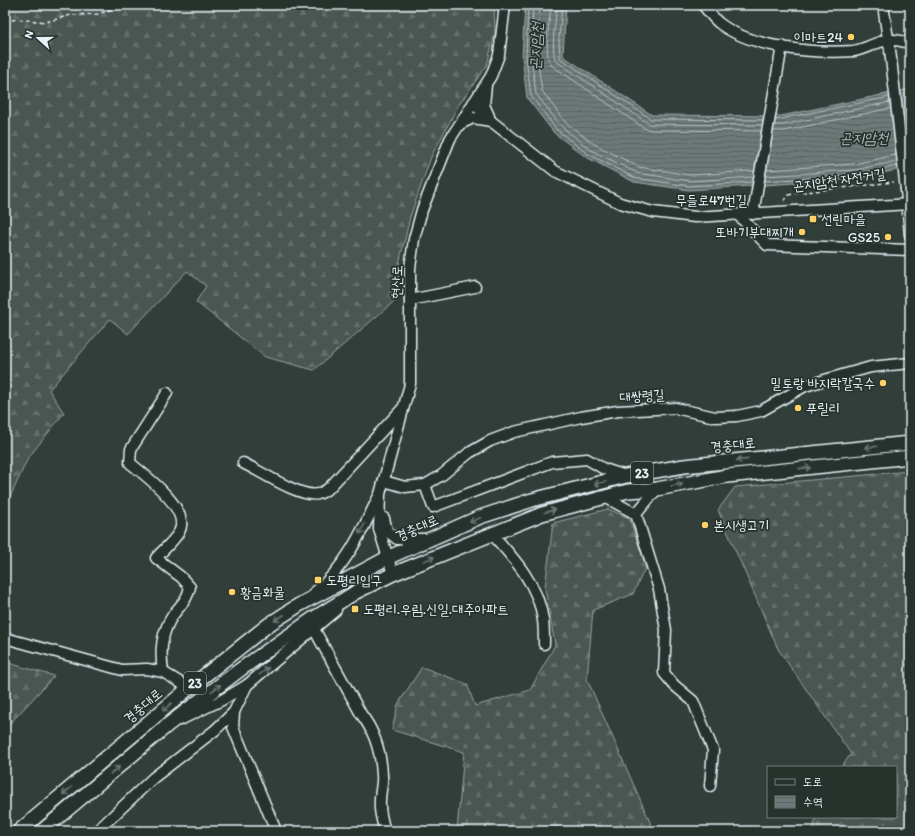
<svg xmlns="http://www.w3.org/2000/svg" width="915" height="836" viewBox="0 0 915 836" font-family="Itim,'Poor Story',sans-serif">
<defs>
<pattern id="forest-firs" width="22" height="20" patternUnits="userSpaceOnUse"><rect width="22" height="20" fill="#495651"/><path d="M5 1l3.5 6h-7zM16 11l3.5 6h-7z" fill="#636f6b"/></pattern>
<pattern id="water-rules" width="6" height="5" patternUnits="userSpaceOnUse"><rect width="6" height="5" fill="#6d7978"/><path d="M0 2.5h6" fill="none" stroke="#5b6363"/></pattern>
</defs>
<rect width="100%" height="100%" fill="#323e39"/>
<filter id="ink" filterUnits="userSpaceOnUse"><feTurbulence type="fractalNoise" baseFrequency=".025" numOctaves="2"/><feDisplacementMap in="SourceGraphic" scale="8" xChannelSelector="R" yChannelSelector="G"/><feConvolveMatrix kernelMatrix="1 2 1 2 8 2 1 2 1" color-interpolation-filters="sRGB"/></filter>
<g filter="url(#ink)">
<!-- forest -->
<g fill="url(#forest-firs)" stroke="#98a4a4">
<polygon points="5,5 494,5 495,33 487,65 458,106 431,157 410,217 399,264 398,298 314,370 265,357 196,302 206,286 187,271 128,334 110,319 49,390 64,413 28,458 5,508"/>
<polygon points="910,471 910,831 813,831 816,817 896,817 896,767 841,767 851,754 778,649 718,510 735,487"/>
<polygon points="608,509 629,518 646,566 633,594 593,610 587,679 654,831 457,831 464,752 392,730 398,704 422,667 467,684 475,706 530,690 555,645 545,588 553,523"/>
<polygon points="5,662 54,676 5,729"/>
</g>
<!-- water -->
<polygon fill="url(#water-rules)" stroke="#9ea9ab" points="525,5 566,5 563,56 652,115 781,116 910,89 910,167 856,179 689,190 634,182 586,157 554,133 527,98 522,57"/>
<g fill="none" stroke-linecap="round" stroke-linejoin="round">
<!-- shore -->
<g stroke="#b7c1c5" stroke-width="1">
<polyline points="528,5 526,57 531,96 557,130 588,154 635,178 689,186 752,182"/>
<polyline points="533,5 531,57 536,94 561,126 591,150 637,173 690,181 753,177"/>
<polyline points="540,5 537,57 542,91 565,122 594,144 639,167 690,175 754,171"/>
<path d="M551 5C550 21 543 51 551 65L644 128 652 130 761 131"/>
<path d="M557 5C556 19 550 49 556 61L649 124 762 125"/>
<polyline points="562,5 559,39 560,58 651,119 763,120"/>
<polyline points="775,120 889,97"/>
<polyline points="774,125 783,125 890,102"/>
<polyline points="773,131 784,131 891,108"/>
<polyline points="767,170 854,164 896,155"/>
<polyline points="766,176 855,170 897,161"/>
<polyline points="765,181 855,175 897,166"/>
</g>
<!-- minor casing -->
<g stroke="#e8f1f8" stroke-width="13">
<g id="minor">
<path d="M703 5C708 11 713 18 719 23 751 48 815 54 854 51 866 49 877 41 889 40 895 39 904 42 910 43"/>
<polyline points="883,5 889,46"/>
<polyline points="486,85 484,105 489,116"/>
<polyline points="473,103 491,121 555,171 620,203 653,212 695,217 910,204"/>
<polyline points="460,124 473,118 491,121"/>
<polyline points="906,190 910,235"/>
<polyline points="753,214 782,46"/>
<polyline points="739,216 767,245 910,250"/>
<polyline points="410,300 475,287"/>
<path d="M243 463C260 471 300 498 318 494 322 493 326 490 329 488L403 408"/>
<polyline points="384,481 405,487 425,485 442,475 469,453 490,441 514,432 581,417 618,411 675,408 715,417 737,416 761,411 805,386 828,379 871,367 910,363"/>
<polyline points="425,485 433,507 552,462 587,459 604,469 626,476"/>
<polyline points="605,497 636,514 659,589 666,630 664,673 674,685 693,701 713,750 710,786"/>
<polyline points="636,514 657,489"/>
<polyline points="384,518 387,531 397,539 427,539"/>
<path d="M492 534C514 558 539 586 543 620 544 628 544 636 544 644"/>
<polyline points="393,574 379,529 380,494 410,384 410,268 414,239 422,210 450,139 491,76 499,55 505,5"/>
<path d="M315 592C346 567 362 531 379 496"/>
<path d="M314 629 361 714C375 732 381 753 382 775 383 784 380 792 380 800 379 811 382 821 385 831"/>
<polyline points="5,638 122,670 147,669 163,672 189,688"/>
<path d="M163 672C160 651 161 633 173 615 181 604 187 601 190 587L181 577 156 558C163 550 173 542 179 532 192 510 145 475 130 463L131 449 167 393"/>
<polyline points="247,685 234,712 233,727 276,831"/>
<polyline points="180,720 222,700 247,685 336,610"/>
<polyline points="97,831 153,778 214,731 234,712"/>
</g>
</g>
<!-- major casing -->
<g stroke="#e8f1f8" stroke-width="16">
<g id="major">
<polyline points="19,831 189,688 268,625 299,605 387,558 480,517 532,500 626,476 684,466 910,443"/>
<polyline points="42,831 169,724 241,669 311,620 356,592 393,574 542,514 628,491 657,489 727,476 910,457"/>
</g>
</g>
<!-- path -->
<g stroke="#e8f1f8" stroke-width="1.5" stroke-dasharray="4 3" stroke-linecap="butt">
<polyline points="5,22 17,19 46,22 71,15 98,14 123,5"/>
<polyline points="784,201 789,195 797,193 894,182"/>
</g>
<!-- minor -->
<use href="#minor" stroke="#26332d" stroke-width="10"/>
<!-- major -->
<use href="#major" stroke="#26332d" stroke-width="13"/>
<!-- minor-bridge casing -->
<g stroke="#e8f1f8" stroke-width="13" stroke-linecap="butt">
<polyline id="minor-bridge" points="890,50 906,190"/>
</g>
<!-- minor-bridge -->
<use href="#minor-bridge" stroke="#26332d" stroke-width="10"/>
</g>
<!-- one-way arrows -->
<defs><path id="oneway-shaft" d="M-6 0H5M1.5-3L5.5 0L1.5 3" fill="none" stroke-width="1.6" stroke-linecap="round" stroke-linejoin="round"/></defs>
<g stroke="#6a7674">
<use href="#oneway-shaft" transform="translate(871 447) rotate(174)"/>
<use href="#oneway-shaft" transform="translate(742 460) rotate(174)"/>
<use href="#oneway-shaft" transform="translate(805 468) rotate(-6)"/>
<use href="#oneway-shaft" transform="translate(600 483) rotate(165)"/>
<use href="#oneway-shaft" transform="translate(677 485) rotate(-10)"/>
<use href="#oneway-shaft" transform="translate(550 511) rotate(-16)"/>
<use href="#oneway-shaft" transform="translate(475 520) rotate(157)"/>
<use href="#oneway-shaft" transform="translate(362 529) rotate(118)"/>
<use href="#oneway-shaft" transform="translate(429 559) rotate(-22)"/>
<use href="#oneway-shaft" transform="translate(279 618) rotate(147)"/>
<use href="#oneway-shaft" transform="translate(264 671) rotate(-39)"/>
<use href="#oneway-shaft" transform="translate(216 688) rotate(-37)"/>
<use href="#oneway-shaft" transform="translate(167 707) rotate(139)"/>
<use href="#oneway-shaft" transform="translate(115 770) rotate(-40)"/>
<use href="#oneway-shaft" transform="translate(67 791) rotate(140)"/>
</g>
</g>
<!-- markers -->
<g fill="#ffd166" stroke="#26332d" stroke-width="1.5">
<circle cx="851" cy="37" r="4"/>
<rect x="809" y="215" width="8" height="8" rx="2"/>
<circle cx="802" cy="232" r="4"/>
<circle cx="888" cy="237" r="4"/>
<circle cx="883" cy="383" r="4"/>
<circle cx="798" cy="408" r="4"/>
<circle cx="705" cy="525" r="4"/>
<rect x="314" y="576" width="8" height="8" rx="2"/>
<circle cx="232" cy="592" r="4"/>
<rect x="351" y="605" width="8" height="8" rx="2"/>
</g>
<g text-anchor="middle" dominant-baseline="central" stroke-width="3.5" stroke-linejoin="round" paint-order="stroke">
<!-- shield labels -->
<g fill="#26332d" stroke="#aeb8bb" stroke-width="1">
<rect x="631" y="462" width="22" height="22" rx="3"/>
<rect x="184" y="672" width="22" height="22" rx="3"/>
</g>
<g font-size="13" font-weight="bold" fill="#e8f1f8">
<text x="642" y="473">23</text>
<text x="195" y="683">23</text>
</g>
<!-- poi labels -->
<g font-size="14" fill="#e8f1f8" stroke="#26332d" text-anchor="start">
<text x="843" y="37" text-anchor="end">이마트24</text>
<text x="821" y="219">선린마을</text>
<text x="794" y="232" text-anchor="end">또바기부대찌개</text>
<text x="880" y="237" text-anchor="end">GS25</text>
<text x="875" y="383" text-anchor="end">밀토랑 바지락칼국수</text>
<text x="806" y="408">푸릴리</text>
<text x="713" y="525">본시생고기</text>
<text x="326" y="580">도평리입구</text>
<text x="240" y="592">황금화물</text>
<text x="363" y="609">도평리.우림.신일.대주아파트</text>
</g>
<!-- street labels -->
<g font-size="14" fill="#e8f1f8" stroke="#26332d">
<text transform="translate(839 180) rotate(-8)">곤지암천 자전거길</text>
<text x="711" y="200">무들로47번길</text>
<text transform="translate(397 282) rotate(-88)">현산로</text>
<text transform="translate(642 396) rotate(-4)">대쌍령길</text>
<text transform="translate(733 445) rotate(-6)">경충대로</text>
<text transform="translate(417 528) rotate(-24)">경충대로</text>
<text transform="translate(143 706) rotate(-40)">경충대로</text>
</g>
<!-- water labels -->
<g font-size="15" font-style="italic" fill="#b1bbbe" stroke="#26332d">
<text transform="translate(536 46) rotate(-87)">곤지암천</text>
<text x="864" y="138">곤지암천</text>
</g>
</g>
<!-- margin -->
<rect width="915" height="836" fill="none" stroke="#26332d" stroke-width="20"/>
<rect x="10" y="10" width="895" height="816" fill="none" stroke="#e8f1f8" stroke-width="1.5" filter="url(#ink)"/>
<!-- legend -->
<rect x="767" y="766" width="130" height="52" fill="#26332d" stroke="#747f7e"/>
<rect x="775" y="779" width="20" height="6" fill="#26332d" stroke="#747f7e"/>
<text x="803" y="786" font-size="12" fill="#e8f1f8">도로</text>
<rect x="775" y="796" width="20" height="12" fill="url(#water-rules)" stroke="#747f7e"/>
<text x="803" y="806" font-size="12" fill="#e8f1f8">수역</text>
<!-- north arrow -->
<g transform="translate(38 38) rotate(291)" stroke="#26332d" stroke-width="3" paint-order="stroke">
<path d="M0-3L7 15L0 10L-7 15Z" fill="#e8f1f8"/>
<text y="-6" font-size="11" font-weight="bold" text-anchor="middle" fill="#e8f1f8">N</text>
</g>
</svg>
